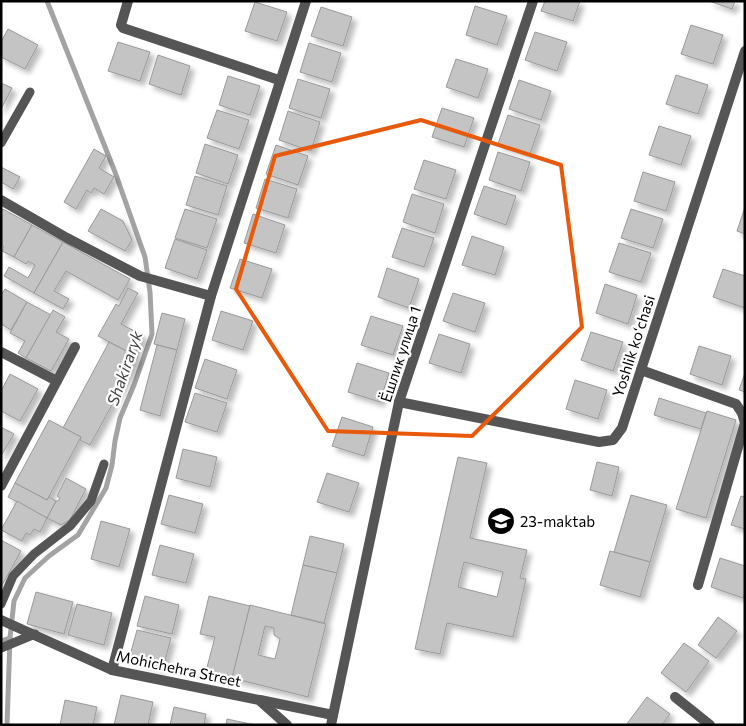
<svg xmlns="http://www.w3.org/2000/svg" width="746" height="726" viewBox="0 0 746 726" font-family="Commissioner,sans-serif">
<defs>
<filter id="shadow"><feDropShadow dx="4.5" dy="4.5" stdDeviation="2.5" flood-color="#0004"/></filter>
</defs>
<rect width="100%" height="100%" fill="#fff"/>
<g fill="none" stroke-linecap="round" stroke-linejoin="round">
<!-- stream -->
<g stroke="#a3a3a3" stroke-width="5">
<polyline points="1,641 10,638"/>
<polyline points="7,725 10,638 14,601 25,578 49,556 78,535 106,488 112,465 115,441 120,418 134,385 152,334 150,292 145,257 115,172 47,1"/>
</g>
</g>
<!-- building -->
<g fill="#c4c4c4" stroke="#999" fill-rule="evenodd" filter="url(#shadow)">
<polygon points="545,1 580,1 573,21 541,11"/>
<polygon points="709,1 735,1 732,9"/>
<polygon points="255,2 287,12 277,41 245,31"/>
<polygon points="475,6 507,16 497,45 466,35"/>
<polygon points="321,7 352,17 343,46 311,36"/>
<polygon points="691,25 723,35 713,64 681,54"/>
<polygon points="8,29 38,45 25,69 1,57 1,42"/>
<polygon points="535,32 567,42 557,71 525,60"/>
<polygon points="118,42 150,52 140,81 108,71"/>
<polygon points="309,43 341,53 332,82 300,72"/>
<polygon points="158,55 190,66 181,95 149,84"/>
<polygon points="456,59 488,69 478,98 446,87"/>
<polygon points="676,75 708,85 698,114 666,104"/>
<polygon points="228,76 260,86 250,115 219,105"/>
<polygon points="298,79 330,89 321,118 289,108"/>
<polygon points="519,80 551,91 541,120 509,109"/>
<polygon points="1,83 12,88 1,109"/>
<polygon points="442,108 474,118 464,147 432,137"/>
<polygon points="217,110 249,120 239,149 207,138"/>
<polygon points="288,111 320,122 311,151 279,140"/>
<polygon points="508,115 540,125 530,154 498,144"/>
<polygon points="659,126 691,136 681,165 649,155"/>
<polygon points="205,144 238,155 228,184 196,173"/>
<polygon points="276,145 308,156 298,185 266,174"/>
<polygon points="94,149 106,156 99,168 114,177 104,194 94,188 91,193 87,190 76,209 64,202"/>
<polygon points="498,152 530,162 521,191 489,180"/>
<polygon points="424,160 456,170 446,199 414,189"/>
<polygon points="1,167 20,177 13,189 1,182"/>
<polygon points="643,172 675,182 666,211 634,201"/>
<polygon points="195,176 227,186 218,215 186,205"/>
<polygon points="265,179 297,189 288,218 256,208"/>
<polygon points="484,186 516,196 506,225 474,214"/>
<polygon points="412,194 444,204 435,233 403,222"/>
<polygon points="745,207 745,234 737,231"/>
<polygon points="3,209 32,225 14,257 2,251 4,247 1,245 1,212"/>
<polygon points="101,209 123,221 132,240 125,251 88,231"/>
<polygon points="185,209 217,219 207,248 175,238"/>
<polygon points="631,209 663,219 653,248 621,238"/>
<polygon points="253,214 285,225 276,253 244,243"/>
<polygon points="32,225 63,242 34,293 4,276 9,267 28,278 35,265 28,261 26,264 14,257"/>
<polygon points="402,228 434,238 424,267 392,257"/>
<polygon points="472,236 504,247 495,275 462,265"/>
<polygon points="175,239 207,250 197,279 165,268"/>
<polygon points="63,242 130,279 118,300 66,271 54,291 69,299 63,309 34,293"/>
<polygon points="619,243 651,253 641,282 609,272"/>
<polygon points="240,259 272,269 262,298 230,288"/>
<polygon points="387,268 419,279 409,308 378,297"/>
<polygon points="723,269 745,276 745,308 713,297"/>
<polygon points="605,284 637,295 628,324 596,313"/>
<polygon points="128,288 138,293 121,324 144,336 134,355 98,336 116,304 119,306"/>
<polygon points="5,289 27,302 11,330 1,324 1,295"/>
<polygon points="453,293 485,303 475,332 443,321"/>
<polygon points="27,302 51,315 26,358 18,353 25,341 10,333"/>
<polygon points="53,310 65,317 56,332 69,339 51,371 26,358"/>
<polygon points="221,311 253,321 243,350 212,340"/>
<polygon points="162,313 185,319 177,350 154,344"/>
<polygon points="371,316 403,326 393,355 361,345"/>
<polygon points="591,332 623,342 613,371 581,360"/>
<polygon points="439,334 470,344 461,373 429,363"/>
<polygon points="109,342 138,357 90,445 80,440 81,437 63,428"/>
<polygon points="157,345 177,350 160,416 140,410"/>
<polygon points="699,346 731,356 722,385 690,374"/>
<polygon points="205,359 237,370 227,399 195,388"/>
<polygon points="357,363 389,373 380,402 348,392"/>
<polygon points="745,373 745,392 739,390"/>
<polygon points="10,374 38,389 20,421 1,411 1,391"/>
<polygon points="575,380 607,390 598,419 566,409"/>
<polygon points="195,393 227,403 217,432 185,422"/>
<polygon points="659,398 706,413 701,429 654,415"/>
<polygon points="707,411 736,420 706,518 676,509"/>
<polygon points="342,417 373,427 364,456 332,446"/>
<polygon points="49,420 81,437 47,500 15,483"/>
<polygon points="1,427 14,434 1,456"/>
<polygon points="183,449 217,457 210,487 176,478"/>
<path d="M458 457 487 463 470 538 527 550 520 578 526 579 513 637 447 623 440 654 415 649ZM464 562 503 572 497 597 458 587Z"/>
<polygon points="597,462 619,467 612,496 590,490"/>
<polygon points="327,473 359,483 349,512 317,502"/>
<polygon points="66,478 86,489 70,520 61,525 47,518 56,501 58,501 60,498 57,496"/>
<polygon points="15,483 47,500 49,497 56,501 47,518 8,497"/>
<polygon points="169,495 203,504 195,533 161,524"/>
<polygon points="631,495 667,505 650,562 614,552"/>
<polygon points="741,496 745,497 745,529 731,525"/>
<polygon points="17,501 47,518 40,532 34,529 30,535 26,533 22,541 1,530"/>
<polygon points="101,521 130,529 119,567 91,559"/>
<polygon points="310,536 344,544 337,573 303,565"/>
<polygon points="1,540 21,551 1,587"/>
<polygon points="160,545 194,554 186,583 152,575"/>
<polygon points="610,551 650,562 640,597 600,585"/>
<polygon points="720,558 745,566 745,592 743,598 711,587"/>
<polygon points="303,565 337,573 324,623 291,615"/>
<polygon points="36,592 73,602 64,634 27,624"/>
<polygon points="145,596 179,605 172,634 137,626"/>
<polygon points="209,596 250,606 233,677 206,671 215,637 200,634"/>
<polygon points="77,604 112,613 104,645 68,635"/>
<path d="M250 605 326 624 308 697 232 678ZM265 626 274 628V635L280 639 275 659 258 655Z"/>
<polygon points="718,617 737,631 716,658 698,645"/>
<polygon points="137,630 171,638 163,668 129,659"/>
<polygon points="684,643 709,661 686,692 661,673"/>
<polygon points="121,695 153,702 148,725 114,725"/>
<polygon points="647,697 670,714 662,725 626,725"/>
<polygon points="65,700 97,707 93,725 60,725"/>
<polygon points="174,707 206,714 204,725 170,725"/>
<polygon points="227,719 255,725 226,725"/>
</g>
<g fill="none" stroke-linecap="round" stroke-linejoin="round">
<!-- lane -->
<g stroke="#555" stroke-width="9">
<polyline points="1,143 30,92"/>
<polyline points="1,604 13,576 34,554 70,526 91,501 104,464"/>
<polyline points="1,648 35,634"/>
</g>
<!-- street -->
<g stroke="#555" stroke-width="10">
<polyline points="128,1 121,25 123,28 279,80"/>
<polyline points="1,200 67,238 140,276 211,296"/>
<polyline points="1,352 57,381 1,486"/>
<polyline points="641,370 736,404 742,413 745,423 698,585"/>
<polyline points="57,381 75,347"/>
<polyline points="399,402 599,442 613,440 622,428 745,51"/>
<polyline points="1,620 112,670 259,700 287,725"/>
<polyline points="112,670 211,296 306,1"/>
<polyline points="675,697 710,725"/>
<polyline points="260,700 333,715"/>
<polyline points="331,725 399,402 533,1"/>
</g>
</g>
<!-- marked area -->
<path fill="none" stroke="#e8590c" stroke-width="4" stroke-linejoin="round" d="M421 120 561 165 582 327 472 436 328 431 236 289 275 156Z"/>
<!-- icons -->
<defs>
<g id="school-disc" transform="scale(1.4375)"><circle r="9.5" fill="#000" stroke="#fff"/><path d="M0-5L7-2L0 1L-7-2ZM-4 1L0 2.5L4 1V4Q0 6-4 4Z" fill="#fff"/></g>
</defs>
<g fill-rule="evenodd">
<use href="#school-disc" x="501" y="521"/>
</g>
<g text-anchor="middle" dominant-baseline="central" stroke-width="4.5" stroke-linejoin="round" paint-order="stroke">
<!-- street labels -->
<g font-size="15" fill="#000" stroke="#fff">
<text transform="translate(633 346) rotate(-72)">Yoshlik koʻchasi</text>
<text transform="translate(400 354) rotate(-72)">Ёшлик улица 1</text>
<text transform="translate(179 668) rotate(12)">Mohichehra Street</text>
</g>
<!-- poi labels -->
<g font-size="15" fill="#000" stroke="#fff" text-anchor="start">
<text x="520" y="521">23-maktab</text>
</g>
<!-- water labels -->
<g font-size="16" font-style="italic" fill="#444" stroke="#fff">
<text transform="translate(124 368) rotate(-71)">Shakiraryk</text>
</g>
</g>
<!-- border -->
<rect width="746" height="726" fill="none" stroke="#000000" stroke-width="5"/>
</svg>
